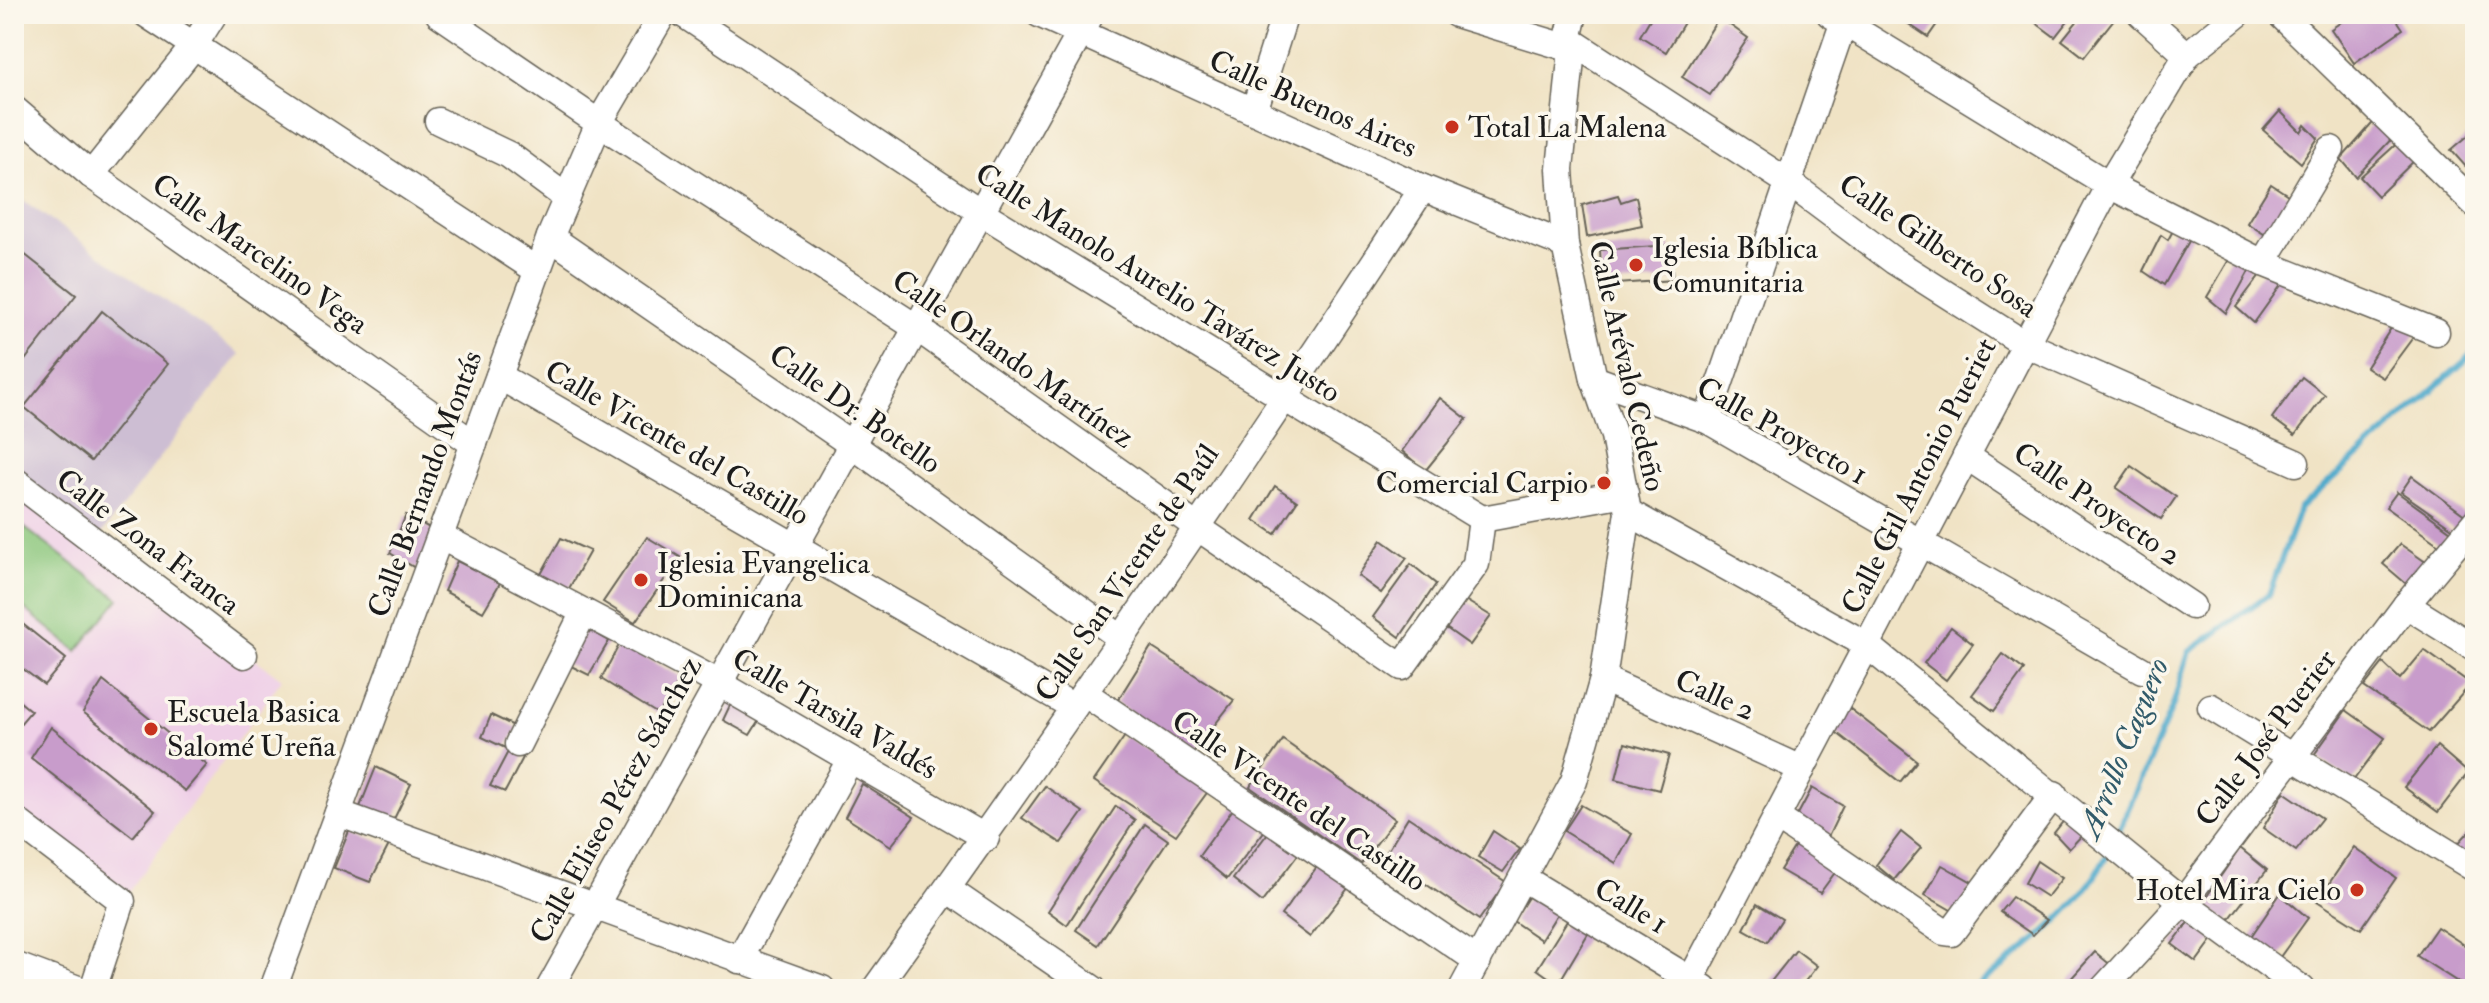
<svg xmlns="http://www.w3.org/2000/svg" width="2489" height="1003" viewBox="0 0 2489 1003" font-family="'IM FELL Double Pica',serif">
<rect width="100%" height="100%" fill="#fbf7ec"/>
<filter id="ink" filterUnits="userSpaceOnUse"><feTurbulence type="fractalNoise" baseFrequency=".0125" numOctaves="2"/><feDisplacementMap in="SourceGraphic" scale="16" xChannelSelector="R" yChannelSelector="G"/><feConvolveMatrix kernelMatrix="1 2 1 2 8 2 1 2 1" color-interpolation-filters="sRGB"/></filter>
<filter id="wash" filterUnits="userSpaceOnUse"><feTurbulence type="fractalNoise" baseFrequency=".006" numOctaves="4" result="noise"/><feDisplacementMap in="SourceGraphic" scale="32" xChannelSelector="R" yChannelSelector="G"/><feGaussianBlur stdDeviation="1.8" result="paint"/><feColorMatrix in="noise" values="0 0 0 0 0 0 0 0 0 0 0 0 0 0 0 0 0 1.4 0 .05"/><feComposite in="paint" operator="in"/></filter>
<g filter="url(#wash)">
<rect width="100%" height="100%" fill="#f0e3c5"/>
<!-- built -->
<polygon fill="#efd0e7" points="28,491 282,679 122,901 14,819 14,509"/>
<!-- industrial -->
<polygon fill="#cdbed3" points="14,194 240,354 95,542 28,492 14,509"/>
<!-- green -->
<polygon fill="#8ac67c" stroke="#53714c" stroke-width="2" points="17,522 119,599 77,651 14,600 14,527"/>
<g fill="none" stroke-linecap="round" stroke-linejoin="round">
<!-- stream -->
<g stroke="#4ba8ca" stroke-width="6">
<polyline points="2116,837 2173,705 2189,652 2269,594 2300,508 2475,352"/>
<path d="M1973 989C2023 950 2082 910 2109 851"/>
</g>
</g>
<g id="blocks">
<!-- building -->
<g fill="#c89ccb">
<polygon points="1653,14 1688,16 1666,52 1640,36"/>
<polygon points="1894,14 1944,14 1928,37"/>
<polygon points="2024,14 2073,14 2055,37"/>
<polygon points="2083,14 2118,14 2084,57 2062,40"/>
<polygon points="2353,14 2393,14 2403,29 2354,63 2331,29"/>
<polygon points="1719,17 1748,38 1710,95 1682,77"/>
<polygon points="2280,111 2301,132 2305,125 2318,138 2301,163 2263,130"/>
<polygon points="2378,117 2396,134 2356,177 2341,159"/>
<polygon points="2475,130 2475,160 2466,167 2451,150"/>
<polygon points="2403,138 2420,155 2378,196 2360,177"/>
<polygon points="2271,184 2291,197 2267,236 2247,223"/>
<polygon points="1618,195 1621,202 1636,197 1642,225 1587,237 1582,205"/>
<polygon points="2177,223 2193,234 2164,285 2143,271 2161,235 2168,240"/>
<polygon points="1670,245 1673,280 1602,285 1600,250"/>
<polygon points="14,246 76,295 14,374"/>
<polygon points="2234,251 2254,262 2226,313 2207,297"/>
<polygon points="2266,267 2284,281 2254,323 2236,307"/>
<polygon points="102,311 168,364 91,461 24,407"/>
<polygon points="2397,319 2417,332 2383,378 2366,367"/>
<polygon points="2302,377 2325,395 2295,435 2272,418"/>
<polygon points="1440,398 1467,419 1425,471 1402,451"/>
<polygon points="2131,466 2176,497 2161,519 2116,488"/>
<polygon points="2412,476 2466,516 2455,530 2401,492"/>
<polygon points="1275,486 1297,501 1275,534 1254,520"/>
<polygon points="2397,492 2451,531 2439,545 2386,507"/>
<polygon points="406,515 435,531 417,569 390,553"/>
<polygon points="647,537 680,557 635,622 603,602"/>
<polygon points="561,538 590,551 567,592 540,576"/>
<polygon points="1382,540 1407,558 1381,593 1358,576"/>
<polygon points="2475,542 2475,558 2467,552"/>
<polygon points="2400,544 2427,563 2410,587 2383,564"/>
<polygon points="457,561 500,583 483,612 444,591"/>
<polygon points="1411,564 1436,584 1400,637 1373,617"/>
<polygon points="1465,600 1491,616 1470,645 1446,628"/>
<polygon points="14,617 66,659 44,685 14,662"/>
<polygon points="1951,627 1973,644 1946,680 1924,663"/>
<polygon points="586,628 609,641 589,675 565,663"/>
<polygon points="619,645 682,677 658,714 601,679"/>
<polygon points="1151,647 1234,700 1192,754 1116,703"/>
<polygon points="2424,650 2471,684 2429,732 2364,687 2383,663 2400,679"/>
<polygon points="2003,654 2024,670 1994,711 1972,695"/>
<polygon points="103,681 207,765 185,791 83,712"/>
<polygon points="14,697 31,711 14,731"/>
<polygon points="732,701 760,719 750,735 723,720"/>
<polygon points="1844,704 1917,761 1900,782 1828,726"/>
<polygon points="2346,710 2385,738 2353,781 2314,755"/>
<polygon points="491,715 518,728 505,748 482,737"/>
<polygon points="51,727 155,811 133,837 31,758"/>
<polygon points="1125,736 1209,790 1176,835 1094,781"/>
<polygon points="1283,740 1395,819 1361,864 1250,787"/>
<polygon points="1625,743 1669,755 1659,790 1616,779"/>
<polygon points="511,746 526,752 505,792 490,786"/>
<polygon points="2437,746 2468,773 2438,812 2404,787"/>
<polygon points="376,767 411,784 392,823 358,812"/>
<polygon points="862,784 914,817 891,846 845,817"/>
<polygon points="1045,786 1083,812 1061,843 1022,818"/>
<polygon points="1812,788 1843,806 1828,837 1796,818"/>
<polygon points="2284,792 2322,818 2296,851 2263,828"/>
<polygon points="1236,805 1266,829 1227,879 1199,856"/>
<polygon points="1581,805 1632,834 1616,863 1564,831"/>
<polygon points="1116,806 1135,820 1067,925 1048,911"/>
<polygon points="2069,814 2086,831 2069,849 2054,833"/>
<polygon points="1408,817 1506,882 1479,920 1384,856"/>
<polygon points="1145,824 1168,840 1098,945 1076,930"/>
<polygon points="2475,825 2475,855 2470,850 2461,855 2454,848"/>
<polygon points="1271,829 1300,852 1262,902 1233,879"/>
<polygon points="349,831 389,845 370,882 334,868"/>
<polygon points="1493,831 1520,849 1503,872 1478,857"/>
<polygon points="1901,832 1921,848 1894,880 1876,865"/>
<polygon points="1799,840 1839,867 1820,893 1780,870"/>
<polygon points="2354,847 2396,878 2361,929 2317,901"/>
<polygon points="2240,848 2267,870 2227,922 2203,902"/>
<polygon points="2037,861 2062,878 2047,897 2025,883"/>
<polygon points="1319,864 1349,887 1310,937 1281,915"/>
<polygon points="1942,865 1972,882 1958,914 1925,895"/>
<polygon points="1532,891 1560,909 1541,940 1513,921"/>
<polygon points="2280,894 2308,918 2280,957 2250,938"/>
<polygon points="2012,897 2047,920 2033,935 2000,912"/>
<polygon points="1757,904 1782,919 1767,942 1744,929"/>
<polygon points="1570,916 1592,927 1558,984 1537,969"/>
<polygon points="2190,920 2213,939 2196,962 2172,944"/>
<polygon points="2437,927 2475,952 2475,969 2464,986 2417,956"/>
<polygon points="1796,950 1817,966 1799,989 1765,989"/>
<polygon points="2095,952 2113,967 2094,989 2076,989 2068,982"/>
</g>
</g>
</g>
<g filter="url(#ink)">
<use href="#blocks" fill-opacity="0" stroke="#666257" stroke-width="2"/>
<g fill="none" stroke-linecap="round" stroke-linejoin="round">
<!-- minor casing -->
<g stroke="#666257" stroke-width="29">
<g id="minor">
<polyline points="146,14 538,271"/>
<polyline points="439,14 599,123 917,328 1197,527 1402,667 1476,564 1482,519"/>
<polyline points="683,14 979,211 1482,519 1625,493"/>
<polyline points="1039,14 1423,188 1565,245"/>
<polyline points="1456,14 1572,49"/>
<polyline points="1830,14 2109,185 2263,263 2436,332"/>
<polyline points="2141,14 2187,55"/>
<polyline points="2280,14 2475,204"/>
<polyline points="1568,39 1791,184 1894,261 2023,343 2296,463"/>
<polyline points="14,109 91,175 474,444"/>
<polyline points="1254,111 1285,14"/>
<polyline points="438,121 509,155 567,198"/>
<polyline points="91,175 193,47 214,14"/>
<polyline points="550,237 851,444 1121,638"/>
<polyline points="2263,263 2331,149"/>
<polyline points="499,376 1074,707"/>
<polyline points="1594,379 1707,420 2142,670"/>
<polyline points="1707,420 1843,24"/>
<polyline points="1966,456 2192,606"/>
<polyline points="14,480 244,655"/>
<polyline points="1628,512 1867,645 2183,902 2302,989"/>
<polyline points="440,536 717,682 986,838"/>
<polyline points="2406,605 2475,648"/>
<polyline points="1603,679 1802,769"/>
<polyline points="1084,693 1478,961"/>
<polyline points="2211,707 2475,869"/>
<polyline points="518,744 584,612"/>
<polyline points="338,813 822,989"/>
<polyline points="1776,817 1944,932 1951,933 2054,794"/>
<polyline points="14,819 122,901 93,989"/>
<polyline points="1523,878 1704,988"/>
<polyline points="947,889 1093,989"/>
<polyline points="739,960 850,760"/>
<polyline points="14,965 78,989"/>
<polyline points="273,989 550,237 599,123 663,14"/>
<polyline points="549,989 1091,14"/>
<path d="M875 989C1064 727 1246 459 1423 188"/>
<polyline points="1462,989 1574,781 1603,679 1628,512 1614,436 1594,379 1565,245 1560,169 1572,49 1568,39 1574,14"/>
<polyline points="1686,989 2109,185 2187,55 2238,14"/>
<polyline points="2103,989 2183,902 2406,605 2475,522"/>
</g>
</g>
<!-- minor -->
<use href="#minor" stroke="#fff" stroke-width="26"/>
</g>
</g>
<!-- markers -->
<g fill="#c8321e" stroke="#fbf7ec" stroke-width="3">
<circle cx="1452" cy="127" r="8"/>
<circle cx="1636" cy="265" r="8"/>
<circle cx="1604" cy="483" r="8"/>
<circle cx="641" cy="580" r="8"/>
<circle cx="151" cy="729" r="8"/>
<circle cx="2357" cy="890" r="8"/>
</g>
<g text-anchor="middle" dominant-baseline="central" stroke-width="7" stroke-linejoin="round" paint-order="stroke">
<!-- street labels -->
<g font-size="30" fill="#1c1c1c" stroke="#fbf7ec">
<text transform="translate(1313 104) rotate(24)">Calle Buenos Aires</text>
<text transform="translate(1938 246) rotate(34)">Calle Gilberto Sosa</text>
<text transform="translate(260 254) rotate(35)">Calle Marcelino Vega</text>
<text transform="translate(1158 283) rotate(32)">Calle Manolo Aurelio Tavárez Justo</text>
<text transform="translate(1013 359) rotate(35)">Calle Orlando Martínez</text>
<text transform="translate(1627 366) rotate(77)">Calle Arévalo Cedeño</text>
<text transform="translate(855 409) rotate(35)">Calle Dr. Botello</text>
<text transform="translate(1782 431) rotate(29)">Calle Proyecto 1</text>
<text transform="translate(677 443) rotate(30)">Calle Vicente del Castillo</text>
<text transform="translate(1919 476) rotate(-63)">Calle Gil Antonio Pueriet</text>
<text transform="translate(425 484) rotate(-70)">Calle Bernando Montás</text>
<text transform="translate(2097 504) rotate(34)">Calle Proyecto 2</text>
<text transform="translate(148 542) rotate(37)">Calle Zona Franca</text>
<text transform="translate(1127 573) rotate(-56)">Calle San Vicente de Paúl</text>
<text transform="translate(1715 695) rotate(24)">Calle 2</text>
<text transform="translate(835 714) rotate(30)">Calle Tarsila Valdés</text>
<text transform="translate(2266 738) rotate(-53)">Calle José Puerier</text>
<text transform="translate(616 800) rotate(-61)">Calle Eliseo Pérez Sánchez</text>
<text transform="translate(1299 801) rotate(34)">Calle Vicente del Castillo</text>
<text transform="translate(1631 906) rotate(31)">Calle 1</text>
</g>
<!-- poi labels -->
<g font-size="30" fill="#1c1c1c" stroke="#fbf7ec" text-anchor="start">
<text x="1468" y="127">Total La Malena</text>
<text x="1652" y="248">Iglesia Bíblica<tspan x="1652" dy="34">Comunitaria</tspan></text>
<text x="1588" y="483" text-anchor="end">Comercial Carpio</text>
<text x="657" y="563">Iglesia Evangelica<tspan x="657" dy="34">Dominicana</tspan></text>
<text x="167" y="712">Escuela Basica<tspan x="167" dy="34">Salomé Ureña</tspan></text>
<text x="2341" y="890" text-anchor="end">Hotel Mira Cielo</text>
</g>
<!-- water labels -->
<g font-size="32" font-style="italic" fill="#315b6a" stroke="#fbf7ec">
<text transform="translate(2124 748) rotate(-68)">Arrollo Caguero</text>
</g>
</g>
<!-- margin -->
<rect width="2489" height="1003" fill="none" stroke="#fbf7ec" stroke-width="48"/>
</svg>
